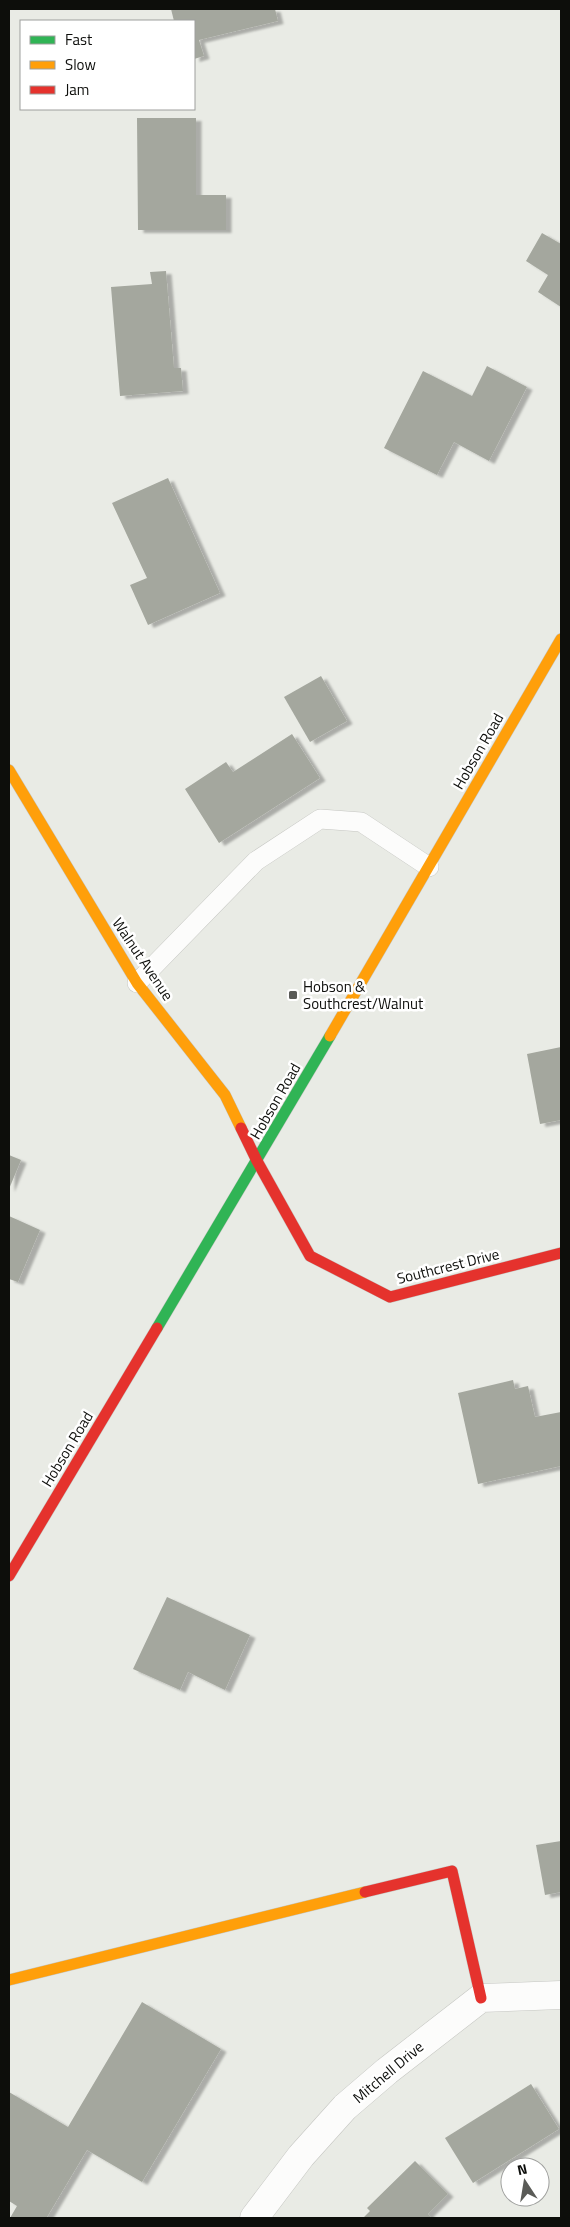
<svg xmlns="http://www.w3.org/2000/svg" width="570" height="2227" viewBox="0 0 570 2227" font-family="'Titillium Web',sans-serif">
<defs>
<filter id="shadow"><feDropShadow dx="5.5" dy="3" stdDeviation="1" flood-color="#0004"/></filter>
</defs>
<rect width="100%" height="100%" fill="#e9ebe5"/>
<!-- building -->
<g fill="#a4a79e" filter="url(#shadow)">
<polygon points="171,9 275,9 278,21 199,40 204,56 194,59 194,21 174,21"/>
<polygon points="137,118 196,118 196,195 226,195 226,230 138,230"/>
<polygon points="542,233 561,244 561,307 538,292 548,275 526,261"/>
<polygon points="166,271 174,368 181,368 183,391 120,396 111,287 152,284 150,272"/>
<polygon points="487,366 527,387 489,461 454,442 437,475 384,448 423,371 472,396"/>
<polygon points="168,478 220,593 148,625 130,585 147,578 112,503"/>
<polygon points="321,676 347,721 310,742 284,697"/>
<polygon points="292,734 320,778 219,843 185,789 226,762 233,772"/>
<polygon points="561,1047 561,1120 540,1124 527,1054"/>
<polygon points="9,1155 21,1160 9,1189"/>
<polygon points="9,1216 40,1230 18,1282 9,1279"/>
<polygon points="513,1380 515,1389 528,1386 535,1417 561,1412 561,1466 478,1484 458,1393"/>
<polygon points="167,1597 250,1635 225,1690 188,1672 180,1690 133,1669"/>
<polygon points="561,1841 561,1892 545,1895 536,1845"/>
<polygon points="142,2002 221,2049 142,2182 87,2150 47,2217 49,2218 10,2218 17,2206 9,2201 9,2092 68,2127"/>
<polygon points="531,2084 559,2129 473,2183 445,2138"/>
<polygon points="415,2161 448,2194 428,2214 432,2218 363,2218 370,2211 367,2208"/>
</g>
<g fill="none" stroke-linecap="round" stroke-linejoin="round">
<!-- lane casing -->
<g stroke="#c5c6c2" stroke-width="20">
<polyline id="lane" points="137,983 256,861 320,819 361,822 429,867"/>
</g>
<!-- street casing -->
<g stroke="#c5c6c2" stroke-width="29">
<polyline id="street" points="254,2218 301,2156 345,2107 387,2071 481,1998 561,1995"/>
</g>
<!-- fast casing -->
<g stroke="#c5c6c2" stroke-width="12">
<polyline id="fast" points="157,1328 330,1036"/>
</g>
<!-- slow casing -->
<g stroke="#c5c6c2" stroke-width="12">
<g id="slow">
<polyline points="9,770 137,983 225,1095 241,1128"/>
<polyline points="330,1036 561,639"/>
<polyline points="9,1980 365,1892"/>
</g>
</g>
<!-- jam casing -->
<g stroke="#c5c6c2" stroke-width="12">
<g id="jam">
<polyline points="241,1128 257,1161 310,1256 390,1297 561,1253"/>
<polyline points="9,1576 157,1328"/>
<polyline points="365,1892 452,1871 481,1998"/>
</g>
</g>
<!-- lane -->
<use href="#lane" stroke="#fcfcfb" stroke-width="19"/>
<!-- street -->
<use href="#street" stroke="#fcfcfb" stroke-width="28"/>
<!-- fast -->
<use href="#fast" stroke="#30b455" stroke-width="11"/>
<!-- slow -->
<use href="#slow" stroke="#ff9f0a" stroke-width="11"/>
<!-- jam -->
<use href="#jam" stroke="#e5322d" stroke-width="11"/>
</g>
<!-- markers -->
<rect fill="#5a5b57" stroke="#fff" stroke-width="2" x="288" y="990" width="10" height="10" rx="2.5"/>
<g text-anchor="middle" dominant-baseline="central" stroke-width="5" stroke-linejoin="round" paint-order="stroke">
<!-- street labels -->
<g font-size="15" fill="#0d0e0b" stroke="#fff">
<text transform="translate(478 751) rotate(-60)">Hobson Road</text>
<text transform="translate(143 959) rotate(56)">Walnut Avenue</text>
<text transform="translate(275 1101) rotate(-60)">Hobson Road</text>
<text transform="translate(448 1266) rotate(-14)">Southcrest Drive</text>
<text transform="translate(67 1449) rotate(-59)">Hobson Road</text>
<text transform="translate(388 2072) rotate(-40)">Mitchell Drive</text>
</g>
<!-- poi labels -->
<g font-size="15" fill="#0d0e0b" stroke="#fff" text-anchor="start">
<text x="303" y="986">Hobson &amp;<tspan x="303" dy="17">Southcrest/Walnut</tspan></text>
</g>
</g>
<!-- border -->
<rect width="570" height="2227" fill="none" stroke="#0d0e0b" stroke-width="20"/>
<!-- legend -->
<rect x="20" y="20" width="175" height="90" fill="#ffffff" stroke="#9e9f9d"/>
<rect x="30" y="36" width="25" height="8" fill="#30b455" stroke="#9e9f9d"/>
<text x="65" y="45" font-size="15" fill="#0d0e0b">Fast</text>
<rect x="30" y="61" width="25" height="8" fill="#ff9f0a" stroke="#9e9f9d"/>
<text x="65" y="70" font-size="15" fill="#0d0e0b">Slow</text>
<rect x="30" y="86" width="25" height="8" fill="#e5322d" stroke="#9e9f9d"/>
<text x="65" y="95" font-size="15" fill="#0d0e0b">Jam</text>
<!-- north arrow -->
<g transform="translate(525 2182) rotate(348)"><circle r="24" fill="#ffffff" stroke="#9e9f9d"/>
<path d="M0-4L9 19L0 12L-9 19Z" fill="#5a5b57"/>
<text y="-8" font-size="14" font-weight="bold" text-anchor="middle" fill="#0d0e0b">N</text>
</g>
</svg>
